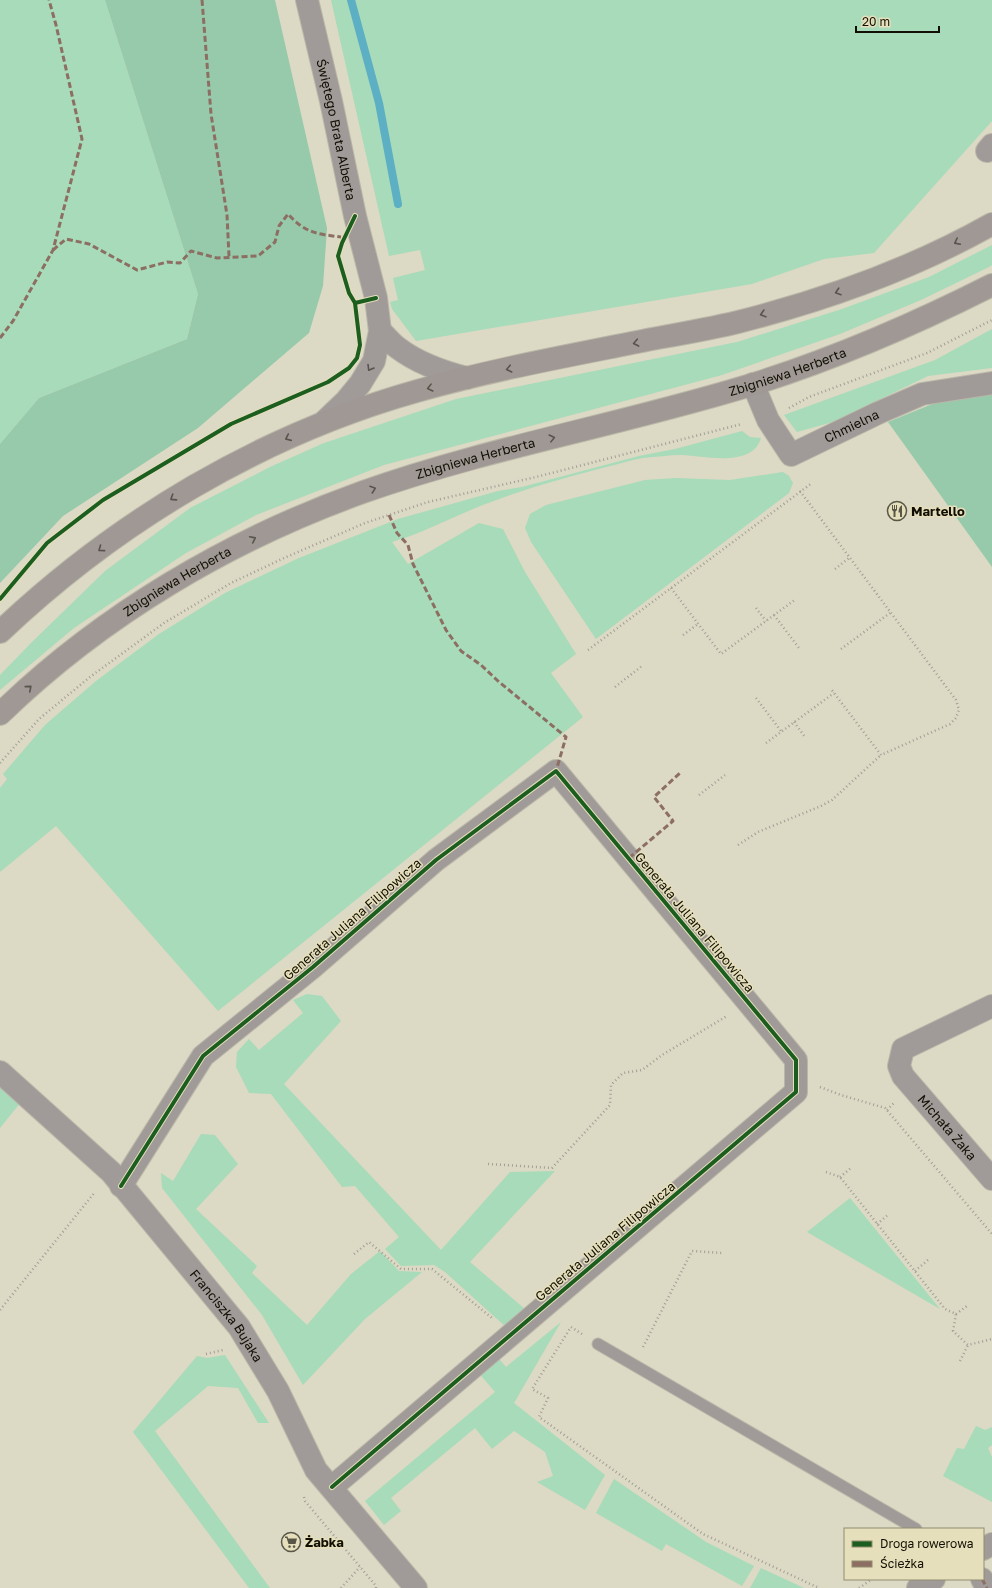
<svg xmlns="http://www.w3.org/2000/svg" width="992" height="1588" viewBox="0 0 992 1588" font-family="'Golos Text',sans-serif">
<rect width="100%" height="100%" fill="#dcd9c5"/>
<!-- green -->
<g fill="#a7dbb9">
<polygon points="0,0 105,0 198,294 187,339 39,398 0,444"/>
<polygon points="331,0 992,0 992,121 874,253 824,259 752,284 416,341 392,309 390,302 398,300 393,278 425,270 420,250 389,256"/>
<polygon points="992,245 992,265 989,267 921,300 840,334 722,375 384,465 256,515 186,553 74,628 0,690 0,675 30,644 105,571 190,508 270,467 324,443 456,399 737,342 842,309 929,277"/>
<polygon points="992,329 992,368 928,376 833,422 797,432 784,415 935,360"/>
<path d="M742 431 750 437 761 438C752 468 705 456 682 455 669 455 655 457 643 458 627 461 611 466 595 470 560 479 525 489 491 502 457 514 427 532 392 542L408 564 479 523 503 529 525 572 576 654 551 673 583 717 218 1011 56 826 0 872V788L7 779 3 774 45 725 96 681 159 634 225 593 299 558 398 519 498 491 522 487 639 456 675 449Z"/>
<polygon points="783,472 789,476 793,483 789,493 596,639 531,542 525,528 530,514 546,505 645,480 676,478 730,480"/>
<polygon points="307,994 322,996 341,1021 284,1084 441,1250 510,1172 555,1171 470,1262 525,1309 507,1328 445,1272 434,1265 401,1266 385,1249 399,1237 355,1186 342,1187 271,1094 249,1093 236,1067 237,1052 249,1039 259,1050 303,1013 293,1000"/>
<polygon points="0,1086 21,1102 0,1128"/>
<polygon points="201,1134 215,1135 238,1164 196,1209 257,1266 252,1273 307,1325 351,1274 380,1251 399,1271 422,1272 365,1319 303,1385 262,1315 162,1188 161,1173 173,1181"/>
<polygon points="850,1198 940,1309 807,1232"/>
<polygon points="561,1322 514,1403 605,1475 585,1510 537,1482 553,1476 545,1452 514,1431 492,1449 475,1428 391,1498 401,1511 384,1525 365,1501 495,1392 477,1371 496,1355 506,1367"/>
<polygon points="225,1355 269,1423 258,1423 238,1388 208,1386 155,1431 270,1588 249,1588 133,1432 197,1356 207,1358"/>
<polygon points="976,1426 985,1430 992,1427 992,1445 988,1448 992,1457 992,1502 943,1476 957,1448 964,1449"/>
<polygon points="614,1479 706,1542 754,1566 742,1586 666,1544 662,1551 596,1513"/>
<polygon points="761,1568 804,1588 750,1588"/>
</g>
<!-- forest -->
<g fill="#96caaa">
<polygon points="105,0 275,0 327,228 323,286 309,333 198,428 63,516 0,583 0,444 39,398 187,339 198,294"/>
<polygon points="992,393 992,567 888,422 952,396"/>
</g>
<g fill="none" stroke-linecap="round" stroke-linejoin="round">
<!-- stream -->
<polyline stroke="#5dafc3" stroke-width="8" points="351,0 379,103 398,204"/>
<!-- lane casing -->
<g stroke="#bab7a8" stroke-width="13">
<polyline id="lane" points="598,1344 916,1529"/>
</g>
<!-- street casing -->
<g stroke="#bab7a8" stroke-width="24">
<g id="street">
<path id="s1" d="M307 0 331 101 355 216 376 298 380 331 374 361 360 384 346 401 324 422"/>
<polyline points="987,151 992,145"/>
<path d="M380 331C386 336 392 344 398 348 419 364 443 372 467 378"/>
<path id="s2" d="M753 384 768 420 791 455 878 413 922 394 992 383"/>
<path id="s3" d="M992 1006 903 1049 899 1066 903 1076 992 1179"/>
<path id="s4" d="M0 1072 111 1172 239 1327 278 1391 316 1470 416 1588"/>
<polyline points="121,1186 203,1056 313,967 436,860 556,771 796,1060 796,1092 332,1487"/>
<polyline points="983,1549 992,1544"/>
<polyline points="982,1579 987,1588"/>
<polyline points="918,1588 934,1579"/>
</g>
</g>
<!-- secondary casing -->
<g stroke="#bab7a8" stroke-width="24">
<g id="secondary">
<path d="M0 632C117 521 261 435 417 391 494 369 573 355 652 339 680 334 709 329 738 322 825 300 914 268 992 224"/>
<path id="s5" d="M0 714C102 615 229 540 363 492 490 447 625 424 754 384 836 358 915 324 992 285"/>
</g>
</g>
<!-- path -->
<g stroke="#a29e97" stroke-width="2.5" stroke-dasharray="1 3" stroke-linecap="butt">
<polyline points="789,408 809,397 927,353 992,320"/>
<polyline points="800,491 956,700 959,710 956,718 950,724 881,755 831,689"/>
<polyline points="835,569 849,558"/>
<polyline points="671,588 721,654 796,599"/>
<polyline points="756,608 766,621"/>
<polyline points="774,615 799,648"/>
<polyline points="683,635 698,624"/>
<polyline points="841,649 890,613"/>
<polyline points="588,650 812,483"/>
<polyline points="615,687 642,666"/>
<polyline points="756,698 781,731"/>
<polyline points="794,722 805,737"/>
<polyline points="766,743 834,693"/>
<polyline points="0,763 39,719 90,677 164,623 231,583 284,558 365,523 428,502 536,477 742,424"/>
<polyline points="699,795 725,775"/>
<polyline points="738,845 758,832 821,806 832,800 881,755"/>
<polyline points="820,1087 841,1095 885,1108 992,1234"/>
<polyline points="887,1110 894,1103"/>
<polyline points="488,1164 552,1168 610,1105 611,1085 623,1073 642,1070 662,1055 727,1016"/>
<polyline points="826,1172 840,1177 945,1309 956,1314 953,1331 968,1345 992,1339"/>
<polyline points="840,1177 851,1168"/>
<polyline points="877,1224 889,1214"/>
<polyline points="354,1254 369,1242 401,1269 432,1269 492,1318"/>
<polyline points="915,1271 928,1260"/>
<polyline points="0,1310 95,1192"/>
<polyline points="956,1314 967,1306"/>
<polyline points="582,1334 571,1327 532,1389 548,1398 539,1417 703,1534 819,1588"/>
<polyline points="643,1347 692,1251 722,1253"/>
<polyline points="206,1354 223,1350"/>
<polyline points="960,1361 968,1345"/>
<polyline points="304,1497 305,1501 376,1586 376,1588"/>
<polyline points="341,1588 360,1567"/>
<polyline points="859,1588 872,1579"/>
</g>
<!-- lane -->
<use href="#lane" stroke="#a09a98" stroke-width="11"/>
<!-- street -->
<use href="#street" stroke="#a09a98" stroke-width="22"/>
<!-- secondary -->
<use href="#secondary" stroke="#9f9894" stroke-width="22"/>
<!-- quiet -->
<g stroke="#8d6e63" stroke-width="3" stroke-dasharray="6 3" stroke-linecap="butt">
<polyline points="202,0 211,114 227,215 229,256"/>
<path d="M53 250 66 239 89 244 137 270 167 262 180 263 191 251 217 258 258 256 275 242 279 226 288 214C305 233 317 234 341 237"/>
<polyline points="0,338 13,321 53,250 82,139 56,25 49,0"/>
<polyline points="389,515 397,533 408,545 413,564 446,630 461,651 481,665 498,681 566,737 556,771"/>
<polyline points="629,858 673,821 654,797 681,772"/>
<polyline points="982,1579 987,1588"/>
</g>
<!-- cycleway casing -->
<g stroke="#e6dfbb" stroke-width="6">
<g id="cycleway">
<polyline points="355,216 342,243 338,256 349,293 355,303"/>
<polyline points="0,599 47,543 103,500 231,424 328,382 349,368 357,358 360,345 355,303 376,298"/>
<polyline points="121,1186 203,1056 313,967 436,860 556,771 796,1060 796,1092 332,1487"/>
</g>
</g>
<!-- cycleway -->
<use href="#cycleway" stroke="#1b5e20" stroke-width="4"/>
</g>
<!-- one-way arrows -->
<defs><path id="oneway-chevron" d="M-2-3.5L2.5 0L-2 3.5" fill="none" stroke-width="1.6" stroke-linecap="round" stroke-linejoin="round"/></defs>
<g stroke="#58544c">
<use href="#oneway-chevron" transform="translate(957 242) rotate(153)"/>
<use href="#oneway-chevron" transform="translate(838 292) rotate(162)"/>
<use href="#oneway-chevron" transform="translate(763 314) rotate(164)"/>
<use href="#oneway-chevron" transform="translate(636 343) rotate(169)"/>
<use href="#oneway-chevron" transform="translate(509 369) rotate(167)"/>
<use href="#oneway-chevron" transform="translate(430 388) rotate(166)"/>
<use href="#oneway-chevron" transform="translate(288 438) rotate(156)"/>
<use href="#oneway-chevron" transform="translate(552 438) rotate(-14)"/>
<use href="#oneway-chevron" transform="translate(373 489) rotate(-19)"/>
<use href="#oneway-chevron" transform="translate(173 498) rotate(147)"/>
<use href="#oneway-chevron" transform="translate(253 539) rotate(-26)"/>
<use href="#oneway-chevron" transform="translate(101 549) rotate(144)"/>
<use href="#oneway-chevron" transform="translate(29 688) rotate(-41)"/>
</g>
<use stroke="#58544e" href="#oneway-chevron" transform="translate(370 368) rotate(121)"/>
<!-- icons -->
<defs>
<g id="restaurant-ring" transform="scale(1)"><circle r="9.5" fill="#e6dfbb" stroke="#585647" stroke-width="1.5"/><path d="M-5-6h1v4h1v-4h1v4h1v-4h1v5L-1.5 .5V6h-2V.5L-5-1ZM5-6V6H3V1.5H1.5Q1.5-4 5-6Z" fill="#585647"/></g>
<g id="supermarket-ring" transform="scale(1)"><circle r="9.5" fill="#e6dfbb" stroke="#585647" stroke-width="1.5"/><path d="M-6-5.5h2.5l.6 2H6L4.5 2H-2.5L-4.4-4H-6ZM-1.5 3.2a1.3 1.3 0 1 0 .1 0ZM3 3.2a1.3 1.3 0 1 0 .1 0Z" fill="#585647"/></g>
</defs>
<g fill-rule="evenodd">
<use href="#restaurant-ring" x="897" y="511"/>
<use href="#supermarket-ring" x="291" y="1542"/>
</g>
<g text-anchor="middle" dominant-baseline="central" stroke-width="3" stroke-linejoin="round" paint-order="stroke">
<!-- street labels -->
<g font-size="13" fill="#110f03" stroke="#e6dfbb">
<text stroke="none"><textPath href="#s1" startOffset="133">Świętego Brata Alberta</textPath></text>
<text stroke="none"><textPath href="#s5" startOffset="870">Zbigniewa Herberta</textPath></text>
<text stroke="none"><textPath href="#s2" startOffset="148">Chmielna</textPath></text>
<text stroke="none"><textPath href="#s5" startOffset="546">Zbigniewa Herberta</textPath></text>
<text stroke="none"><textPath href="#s5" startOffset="222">Zbigniewa Herberta</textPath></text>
<text transform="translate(352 919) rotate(-41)">Generała Juliana Filipowicza</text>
<text transform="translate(695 922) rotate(50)">Generała Juliana Filipowicza</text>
<text stroke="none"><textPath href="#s3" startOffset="195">Michała Żaka</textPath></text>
<text transform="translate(605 1241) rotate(-40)">Generała Juliana Filipowicza</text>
<text stroke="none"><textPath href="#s4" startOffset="334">Franciszka Bujaka</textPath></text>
</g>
<!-- poi labels -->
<g font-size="13" font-weight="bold" fill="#110f03" stroke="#e6dfbb" text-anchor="start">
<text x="911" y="511">Martello</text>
<text x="305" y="1542">Żabka</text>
</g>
</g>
<!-- legend -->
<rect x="844" y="1528" width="140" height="52" fill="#e6dfbb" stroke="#918c71"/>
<rect x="852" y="1541" width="20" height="6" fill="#1b5e20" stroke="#918c71"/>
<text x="880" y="1548" font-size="12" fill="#110f03">Droga rowerowa</text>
<rect x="852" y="1561" width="20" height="6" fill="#8d6e63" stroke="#918c71"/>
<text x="880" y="1568" font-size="12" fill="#110f03">Ścieżka</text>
<!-- scale -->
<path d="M856 26v6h83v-6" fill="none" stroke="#110f03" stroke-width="2"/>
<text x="862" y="26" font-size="12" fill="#110f03" stroke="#e6dfbb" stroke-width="3" paint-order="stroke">20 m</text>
</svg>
